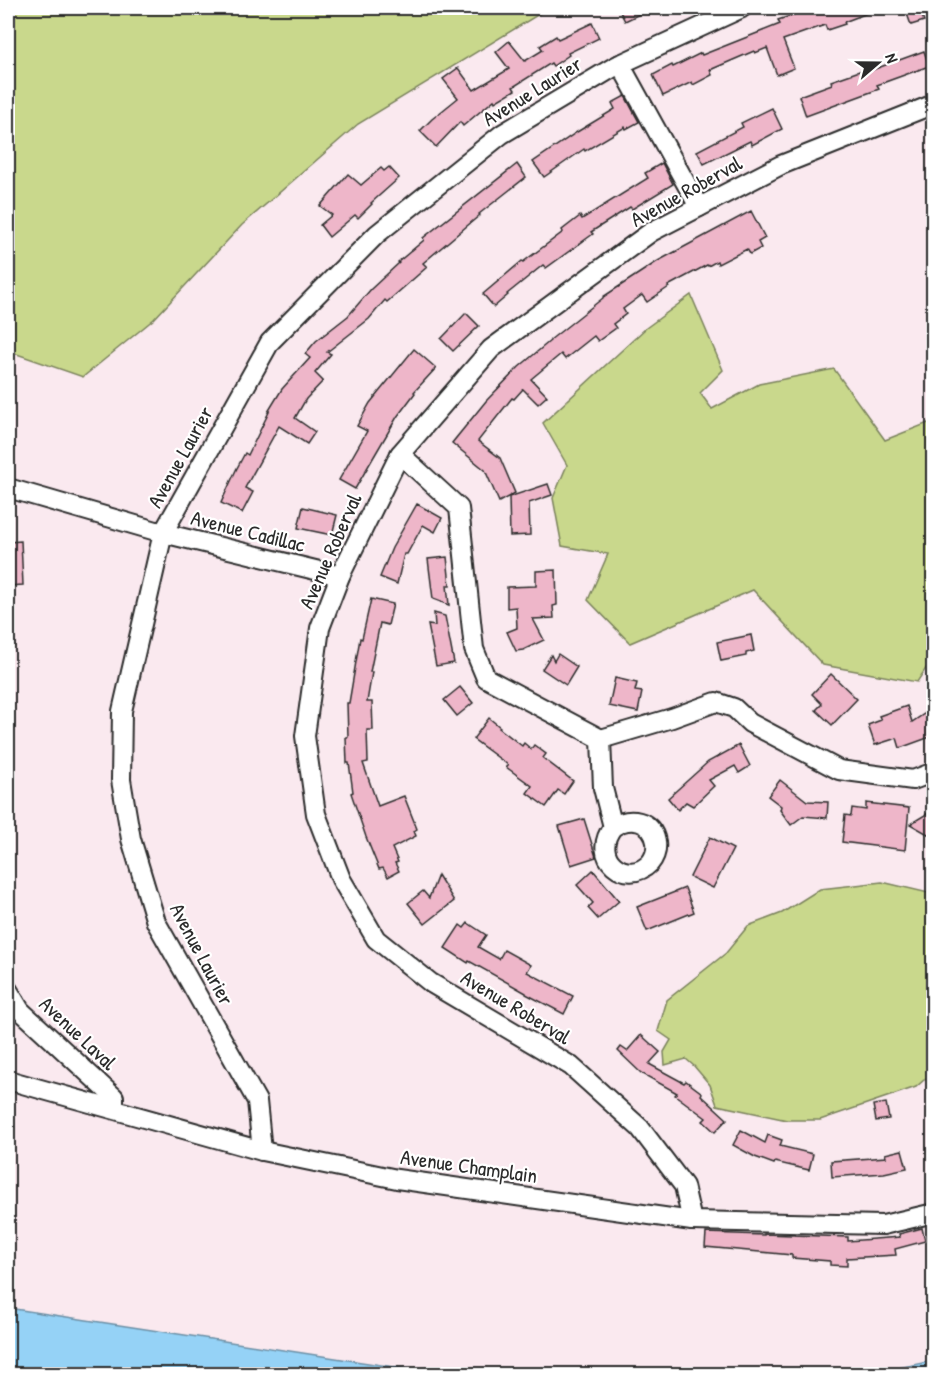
<svg xmlns="http://www.w3.org/2000/svg" width="941" height="1382" viewBox="0 0 941 1382" font-family="'Patrick Hand',sans-serif">
<rect width="100%" height="100%" fill="#fae9ef"/>
<filter id="ink" filterUnits="userSpaceOnUse"><feTurbulence type="fractalNoise" baseFrequency=".0167" numOctaves="2"/><feDisplacementMap in="SourceGraphic" scale="12" xChannelSelector="R" yChannelSelector="G"/><feConvolveMatrix kernelMatrix="1 2 1 2 8 2 1 2 1" color-interpolation-filters="sRGB"/></filter>
<g filter="url(#ink)">
<!-- green -->
<g fill="#c9d88c" stroke="#7a825c" stroke-width="1.5">
<polygon points="8,8 549,8 358,124 242,225 154,319 83,377 8,351"/>
<polygon points="691,295 723,370 700,393 712,409 759,384 834,369 885,440 933,421 933,658 917,682 823,665 753,590 630,643 588,600 608,554 562,546 553,498 567,465 543,423 646,328"/>
<polygon points="882,882 933,894 933,1072 916,1087 820,1120 787,1120 717,1105 710,1085 694,1066 686,1059 665,1065 664,1052 671,1040 658,1031 667,1000 726,953 748,926 782,913 820,889"/>
</g>
<!-- water -->
<g fill="#95d2f6" stroke="#6b8fa5" stroke-width="1.5">
<polygon points="8,1308 440,1374 8,1374"/>
<polygon points="933,1361 933,1374 869,1374"/>
</g>
<!-- building -->
<g fill="#eeb6c9" stroke="#2b2b2b" stroke-width="1.5">
<polygon points="618,8 652,8 625,21"/>
<polygon points="814,8 878,8 878,9 844,22 845,24 827,30 825,25 783,40 794,68 777,75 767,48 755,53 754,51 710,70 712,75 693,85 692,82 663,96 653,75 672,65 673,67 701,53 702,55 780,24 778,20"/>
<polygon points="905,8 919,8 924,21 911,25"/>
<polygon points="592,23 599,38 568,53 569,55 553,66 551,63 513,87 515,90 495,102 494,100 463,126 460,122 436,147 420,131 432,119 458,98 443,79 458,68 474,90 509,69 496,52 509,41 525,61 543,50 540,46 556,36 558,39"/>
<polygon points="924,51 929,66 877,85 879,89 806,116 799,96 832,84 831,81 871,67 872,70"/>
<polygon points="625,96 639,122 626,129 625,127 585,151 584,149 544,177 533,162 577,132 615,109 612,103"/>
<polygon points="772,108 782,129 752,145 750,141 704,164 697,151 743,127 741,123"/>
<polygon points="662,163 673,184 632,209 630,207 591,232 593,234 546,268 543,265 507,294 508,295 494,307 483,294 522,261 523,262 563,232 562,230 580,216 582,219 648,178 645,173"/>
<polygon points="517,164 526,177 479,214 480,215 423,263 427,267 387,302 385,300 369,319 327,352 331,354 315,373 323,381 306,399 295,418 315,432 307,444 279,426 245,488 253,492 242,513 221,503 236,470 245,453 248,455 269,412 268,412 282,389 310,358 305,354 316,341 348,316 371,289 399,263 398,262 424,240 423,238"/>
<polygon points="389,167 399,178 371,203 372,204 358,218 355,215 329,237 320,225 332,215 320,206 348,174 361,185 381,168 384,171"/>
<polygon points="751,211 765,238 758,242 761,248 750,254 747,249 718,264 717,261 708,266 707,265 668,286 669,287 647,302 642,295 623,309 626,314 613,324 616,328 598,341 594,336 565,359 561,354 531,379 547,396 538,404 523,389 514,399 512,398 478,441 500,458 515,493 499,502 485,470 452,443 486,401 519,367 550,341 550,340 603,298 603,297 658,261"/>
<polygon points="466,313 479,326 453,351 441,339"/>
<polygon points="414,349 436,368 414,392 415,393 397,417 355,489 339,480 367,431 357,426 370,403"/>
<polygon points="548,484 552,495 529,503 530,535 510,536 509,497"/>
<polygon points="417,504 442,518 435,532 423,525 407,554 404,554 397,584 380,577 392,548"/>
<polygon points="303,507 337,515 332,535 298,528"/>
<polygon points="21,541 23,585 8,586 8,542"/>
<polygon points="447,557 450,585 447,585 449,605 433,599 428,559"/>
<polygon points="556,570 557,605 553,606 554,618 533,619 544,640 523,650 516,651 507,632 517,628 516,607 507,608 507,587 536,586 536,571"/>
<polygon points="371,599 393,604 388,625 380,623 370,672 372,672 367,702 372,702 373,730 367,730 368,762 363,763 378,806 404,796 417,829 414,831 416,836 392,848 398,862 395,863 399,871 388,877 383,868 379,869 366,837 351,793 353,792 349,763 347,763 346,737 348,737 347,703 349,703 360,638 362,639"/>
<polygon points="434,613 445,616 454,663 436,666 428,625 435,626"/>
<polygon points="751,635 754,651 746,653 746,656 721,661 717,642"/>
<polygon points="558,654 577,667 566,685 542,669 551,655 554,661"/>
<polygon points="831,674 857,699 832,725 816,710 822,704 812,694"/>
<polygon points="615,678 637,683 635,691 642,692 638,712 609,706"/>
<polygon points="460,687 473,703 457,716 444,700"/>
<polygon points="907,706 912,722 933,708 933,736 900,748 897,738 875,745 868,725 881,720 879,716"/>
<polygon points="489,718 500,727 499,728 522,746 524,743 531,749 534,745 546,754 543,758 573,781 564,794 558,790 546,807 527,793 532,786 506,767 508,765 473,739"/>
<polygon points="739,745 750,766 739,773 735,766 709,780 714,786 693,806 686,802 678,810 668,798 708,762"/>
<polygon points="780,780 807,801 828,802 827,818 803,816 791,825 780,810 781,806 768,796"/>
<polygon points="866,803 909,808 905,850 842,842 845,815 851,816 852,808 866,810"/>
<polygon points="933,810 933,837 910,824"/>
<polygon points="584,819 596,857 571,865 559,826"/>
<polygon points="710,837 733,849 713,888 690,877"/>
<polygon points="593,870 619,901 598,919 588,908 593,903 577,885"/>
<polygon points="438,875 454,901 425,924 408,903 423,891 429,898"/>
<polygon points="685,888 694,912 647,931 637,907"/>
<polygon points="468,923 486,935 478,947 499,959 504,950 531,965 527,972 573,996 564,1014 526,994 526,993 469,961 468,963 445,948 460,925 464,928"/>
<polygon points="641,1035 660,1052 649,1064 684,1083 686,1081 702,1093 701,1095 727,1119 715,1132 703,1121 706,1118 675,1095 677,1093 641,1073 618,1051 621,1047 627,1051"/>
<polygon points="886,1103 889,1119 876,1121 873,1105"/>
<polygon points="741,1130 765,1143 768,1135 782,1140 780,1146 813,1154 809,1170 775,1162 774,1164 755,1157 733,1145"/>
<polygon points="902,1150 907,1168 884,1173 832,1177 831,1161 886,1157 885,1154"/>
<polygon points="922,1228 925,1241 895,1249 896,1255 847,1258 847,1266 830,1265 830,1261 792,1258 792,1255 705,1247 706,1233 764,1235 764,1234 848,1237 848,1241 900,1237 899,1234"/>
</g>
<g fill="none" stroke-linecap="round" stroke-linejoin="round">
<!-- minor casing -->
<g stroke="#2b2b2b" stroke-width="22">
<g id="minor">
<polyline points="620,64 699,207"/>
<path d="M400 454 459 508 474 649 486 678 601 739 603 788 613 827C589 857 627 887 650 863 655 857 657 850 656 842 652 819 629 816 613 827"/>
<polyline points="8,488 163,533 340,576"/>
<polyline points="601,739 672,718 716,702 734,708 750,723 839,770 913,780 934,772"/>
<polyline points="8,990 20,1010 114,1097 114,1109"/>
<polyline points="8,1080 262,1151 397,1179 692,1221 883,1225 934,1213"/>
<polyline points="262,1151 257,1101 156,922 131,839 121,780 122,711 163,533 270,342 377,234 502,134 614,67 742,8"/>
<polyline points="692,1221 684,1186 640,1128 571,1066 431,983 376,939 341,879 316,814 305,736 320,628 340,576 400,454 491,349 651,232 781,165 934,104"/>
</g>
</g>
<!-- minor -->
<use href="#minor" stroke="#fff" stroke-width="18"/>
</g>
</g>
<g text-anchor="middle" dominant-baseline="central" stroke-width="4.5" stroke-linejoin="round" paint-order="stroke">
<!-- street labels -->
<g font-size="21" fill="#2b2b2b" stroke="#fff">
<text transform="translate(532 91) rotate(-32)">Avenue Laurier</text>
<text transform="translate(686 191) rotate(-29)">Avenue Roberval</text>
<text transform="translate(180 457) rotate(-61)">Avenue Laurier</text>
<text transform="translate(248 531) rotate(14)">Avenue Cadillac</text>
<text transform="translate(330 551) rotate(-66)">Avenue Roberval</text>
<text transform="translate(202 954) rotate(62)">Avenue Laurier</text>
<text transform="translate(516 1007) rotate(31)">Avenue Roberval</text>
<text transform="translate(78 1033) rotate(43)">Avenue Laval</text>
<text transform="translate(469 1166) rotate(8)">Avenue Champlain</text>
</g>
</g>
<!-- margin -->
<rect width="941" height="1382" fill="none" stroke="#fff" stroke-width="30"/>
<rect x="15" y="15" width="911" height="1352" fill="none" stroke="#2b2b2b" stroke-width="2" filter="url(#ink)"/>
<!-- north arrow -->
<g transform="translate(878 63) rotate(70)" stroke="#ffffff" stroke-width="4.5" paint-order="stroke">
<path d="M0-4.5L10 22L0 15L-10 22Z" fill="#2b2b2b"/>
<text y="-9" font-size="16" font-weight="bold" text-anchor="middle" fill="#2b2b2b">N</text>
</g>
</svg>
